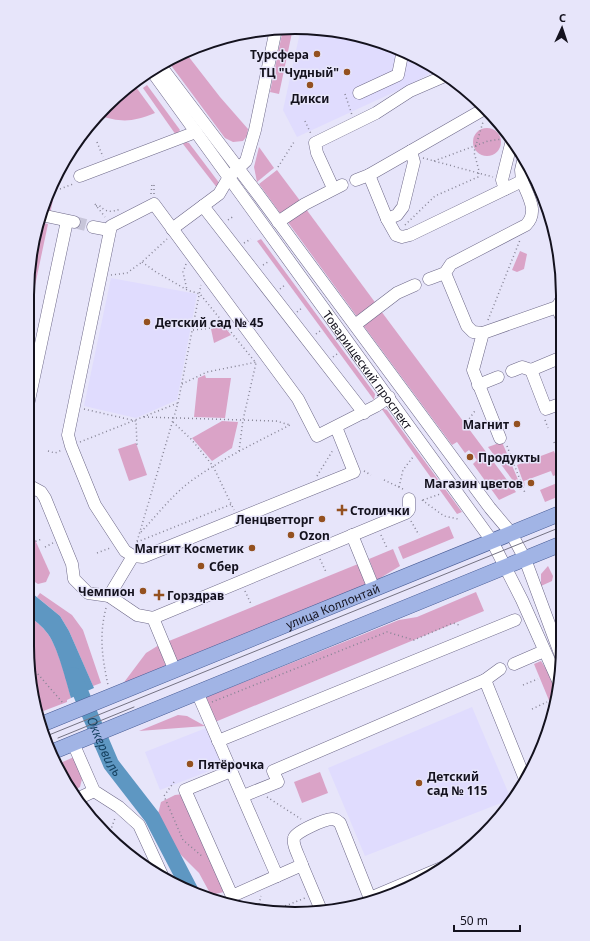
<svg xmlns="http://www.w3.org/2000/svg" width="590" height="941" viewBox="0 0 590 941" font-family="'Noto Sans',sans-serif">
<rect width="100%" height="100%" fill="#e7e5fa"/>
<!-- built -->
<g fill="#e0dcfe">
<polygon points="301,28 312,28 364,36 413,55 437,70 403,88 297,137 283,110"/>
<polygon points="111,278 197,294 177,400 136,418 84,406"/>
<polygon points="472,707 511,799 365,856 328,768"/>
<polygon points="206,728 222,766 160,790 145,752"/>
</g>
<!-- green -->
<g fill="#daa3c7">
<polygon points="293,28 279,94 270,92 283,29"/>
<polygon points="185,52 220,97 248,129 247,136 243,141 233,142 225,138 167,60"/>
<path d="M133 83 155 113C133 122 121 123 98 115L118 94Z"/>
<polygon points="147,85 180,130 176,135 143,88"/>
<circle cx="487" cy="142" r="14"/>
<polygon points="186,142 189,143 220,184 218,189 183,144"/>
<polygon points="259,147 274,168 257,182 254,167"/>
<polygon points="277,170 301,202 280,213 259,184"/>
<polygon points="59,172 50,214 42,212 47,193"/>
<polygon points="306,209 377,305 358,318 287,221"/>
<polygon points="39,222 48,224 29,314 29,260"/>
<polygon points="261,239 375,394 374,400 257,241"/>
<polygon points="520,251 527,254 524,269 517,272 512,270"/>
<polygon points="381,311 516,492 499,500 473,464 477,460 469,450 465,453 457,442 452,445 363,325"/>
<polygon points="224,326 231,335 214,343 211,329"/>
<polygon points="205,375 206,378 231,378 225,418 194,417 198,378"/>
<polygon points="381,408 387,410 462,512 457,514"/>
<polygon points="222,421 238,422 232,448 212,461 192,438"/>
<polygon points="502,442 522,489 520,490 488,447"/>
<polygon points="136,443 147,475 129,481 118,449"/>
<polygon points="554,451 562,473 553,476 551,471 524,481 525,487 517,465"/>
<polygon points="562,481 562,495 545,502 540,490"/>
<polygon points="28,524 50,573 46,582 38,584 27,577"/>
<polygon points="449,526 454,538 403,559 398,547"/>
<polygon points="393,549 400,566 377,580 369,559"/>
<polygon points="358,564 366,585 177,662 169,641"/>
<polygon points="548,566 553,576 552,581 541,586 541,574"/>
<polygon points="476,592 484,611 215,722 204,698 399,620 417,617"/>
<polygon points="40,593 72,615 83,630 101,683 93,686 69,631 60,616 37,597"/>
<path d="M27 615C35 620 42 626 48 634 58 648 67 681 71 698L67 700V702L38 713 27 646Z"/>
<polygon points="159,645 166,667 122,685 146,653"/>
<polygon points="541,661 552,678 558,691 553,710 534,664"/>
<polygon points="178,715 187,716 205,726 139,731"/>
<polygon points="74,757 82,779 80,787 73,791 58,764"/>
<polygon points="320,772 328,793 302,803 294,782"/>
<polygon points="183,794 224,892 211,895 199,873 175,849 157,818 161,802 175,795"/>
</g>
<!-- water -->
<path fill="#5e97c2" d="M27 589 60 616 69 631 94 688 71 698C66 681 58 648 48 634 42 626 35 620 27 615Z"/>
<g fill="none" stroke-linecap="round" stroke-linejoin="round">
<!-- river -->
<path stroke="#5e97c2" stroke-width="16" id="s1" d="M73 675 111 764 152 817 190 890"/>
<!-- minor-tunnel -->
<polyline stroke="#c7c5d9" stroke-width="12" stroke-dasharray="12 6" stroke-linecap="butt" points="74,222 93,227"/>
<!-- minor casing -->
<g stroke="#6d6888" stroke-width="13">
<g id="minor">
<polyline points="159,64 254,189 490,508 511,533 525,559 561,656"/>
<path id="s2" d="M151 70 492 541 522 600 560 685"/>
<polyline points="359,93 398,75 403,50"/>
<polyline points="369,175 387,219"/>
<polyline points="80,176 196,132"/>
<polyline points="356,180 369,175 411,151"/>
<polyline points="522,181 521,170 524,157"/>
<polyline points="333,188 317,153 315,143 376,113 410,91 447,75"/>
<polyline points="505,189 502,180 512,140"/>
<polyline points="203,206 364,413"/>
<polyline points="41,215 74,222"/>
<polyline points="278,222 305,204 342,185"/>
<polyline points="93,227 109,230"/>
<polyline points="172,229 219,194 229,177 246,161 255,130 276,29"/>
<polyline points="429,279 445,273"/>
<polyline points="557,307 562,319"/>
<polyline points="355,325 397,293 415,285"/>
<path d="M483 333 473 332 467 326 445 273 451 264 526 225C539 212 528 196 522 181L410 235 402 237 396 235 387 219 397 215 403 207 414 162 411 151 486 108"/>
<polyline points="512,371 522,367 531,370"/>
<polyline points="478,385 498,377"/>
<polyline points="562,403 546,409 531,370 562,357"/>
<polyline points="28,405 67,221"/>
<polyline points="336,427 354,472 143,557 133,556 125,551 95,505 71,446 68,435 111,226 154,204 298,399 317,436 376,406 389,397"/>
<polyline points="500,438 473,370 483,333 557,307 562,299"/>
<polyline points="28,485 41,492 45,498 72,564 74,579 88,593 109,596"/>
<polyline points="352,535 374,589"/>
<polyline points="133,556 109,596 137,615 153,618"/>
<polyline points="514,664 544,651"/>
<polyline points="175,671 153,618 406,513 409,510 409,499"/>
<polyline points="485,680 525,779"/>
<polyline points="197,692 277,876 232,896 185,790 231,771"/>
<polyline points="218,741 515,620"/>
<polyline points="73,743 94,791 119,807 139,825 162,875"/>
<polyline points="243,796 278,782 273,771 485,680 500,669"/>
<polyline points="77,799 94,791"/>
<path d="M302 865C300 858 292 845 294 838 295 832 325 819 332 819 336 819 337 821 340 823L371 901"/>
<polyline points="277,876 302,865 321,910"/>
<polyline points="370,898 446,866"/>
</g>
</g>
<!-- major casing -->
<g stroke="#475b94" stroke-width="16">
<g id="major">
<path id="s3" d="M40 725 561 513"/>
<polyline points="52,752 561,544"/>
</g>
</g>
<!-- path -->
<g stroke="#868495" stroke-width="1.5" stroke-dasharray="1 3" stroke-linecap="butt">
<polyline points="345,94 352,115"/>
<polyline points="305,121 311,134"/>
<polyline points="97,142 103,157"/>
<polyline points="423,158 493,177"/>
<polyline points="434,161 488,141 502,139"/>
<polyline points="278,167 294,142"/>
<polyline points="60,189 73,184"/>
<polyline points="151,194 152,184 154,184"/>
<polyline points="154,194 154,182"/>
<polyline points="95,204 105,217"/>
<path d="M96 206 99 205C106 213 111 212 121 209"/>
<polyline points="542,211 552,226"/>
<polyline points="228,220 234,216"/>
<polyline points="405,225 435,196 478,177 479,171 474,152 483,122"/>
<polyline points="244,243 251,239"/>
<polyline points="142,262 156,272 187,290 200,294 256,363"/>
<polyline points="186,264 183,272 187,290"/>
<polyline points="263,265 268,262"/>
<polyline points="111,275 127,273 142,262 167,239"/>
<polyline points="280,289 285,285"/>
<polyline points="297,312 302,308"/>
<polyline points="488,320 520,240"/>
<polyline points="193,330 212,328 228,322"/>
<polyline points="316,334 320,331"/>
<polyline points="333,357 337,354"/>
<polyline points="182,384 207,372 257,362"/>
<polyline points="84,409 136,421 137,445"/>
<polyline points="144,417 276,421 290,425"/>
<polyline points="545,420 548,428"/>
<polyline points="173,422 191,439 213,466 234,510"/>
<polyline points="467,422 474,412 477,411"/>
<polyline points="80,442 178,403"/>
<polyline points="554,442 562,460"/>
<polyline points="507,446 525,493"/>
<polyline points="28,447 35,448"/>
<polyline points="48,451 55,453 62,450"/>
<polyline points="239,451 243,420 256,363"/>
<polyline points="364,471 371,475"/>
<polyline points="317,476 333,450"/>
<polyline points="384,480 405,490"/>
<polyline points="399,487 403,470 413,457"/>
<polyline points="422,500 444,516 458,519"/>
<polyline points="423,500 440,494"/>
<polyline points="411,521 419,535"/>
<path d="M141 532C156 516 170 498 187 484 219 460 255 443 290 425"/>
<polyline points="381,535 387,548"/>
<polyline points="137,542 232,504"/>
<polyline points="28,544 42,539"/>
<polyline points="136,545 178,403 201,285"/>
<polyline points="45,547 53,543"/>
<polyline points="97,553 110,548"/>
<polyline points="320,559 326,572"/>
<polyline points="558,578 561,577"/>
<polyline points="245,591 251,604"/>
<path d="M106 608C99 635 102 657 108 685"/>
<polyline points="30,665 63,703"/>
<polyline points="523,685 538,679"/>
<polyline points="212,702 387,632 414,640 453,623 459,625"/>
<polyline points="532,709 547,702"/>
<polyline points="542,732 548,729"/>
<polyline points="174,782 164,796 183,840 203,857"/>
<polyline points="267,797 301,819"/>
<polyline points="109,835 115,818"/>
<polyline points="258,908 261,896"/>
<polyline points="280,912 285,906 305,898"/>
</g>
<!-- minor -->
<use href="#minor" stroke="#fff" stroke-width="12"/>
<!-- major -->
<use href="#major" stroke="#a1b4e5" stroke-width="15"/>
<!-- tram -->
<g stroke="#757383" stroke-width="1">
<polyline points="44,737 561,527"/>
<polyline points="58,738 134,707"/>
</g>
</g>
<!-- markers -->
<g fill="#945120" stroke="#e7e5fa" stroke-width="1.5">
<circle cx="317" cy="54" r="4"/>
<circle cx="347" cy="72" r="4"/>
<circle cx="310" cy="85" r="4"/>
<circle cx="147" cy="322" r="4"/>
<circle cx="517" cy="424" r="4"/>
<circle cx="470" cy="457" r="4"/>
<circle cx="531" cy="483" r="4"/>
<path d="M340 504h4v4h4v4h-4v4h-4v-4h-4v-4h4z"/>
<circle cx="322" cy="519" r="4"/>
<circle cx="291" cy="535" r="4"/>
<circle cx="252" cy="548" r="4"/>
<circle cx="201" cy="566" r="4"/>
<circle cx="143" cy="591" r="4"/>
<path d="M157 589h4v4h4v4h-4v4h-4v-4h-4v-4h4z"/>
<circle cx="190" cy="764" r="4"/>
<circle cx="419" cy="783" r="4"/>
</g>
<g text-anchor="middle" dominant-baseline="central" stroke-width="3" stroke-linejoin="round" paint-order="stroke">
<!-- poi labels -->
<g font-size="12" font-weight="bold" fill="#14121e" stroke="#e7e5fa" text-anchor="start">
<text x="309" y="54" text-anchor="end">Турсфера</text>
<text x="339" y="72" text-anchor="end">ТЦ "Чудный"</text>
<text x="310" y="98" text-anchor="middle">Дикси</text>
<text x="155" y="322">Детский сад № 45</text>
<text x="509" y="424" text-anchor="end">Магнит</text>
<text x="478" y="457">Продукты</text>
<text x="523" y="483" text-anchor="end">Магазин цветов</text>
<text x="350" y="510">Столички</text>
<text x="314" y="519" text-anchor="end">Ленцветторг</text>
<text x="299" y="535">Ozon</text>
<text x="244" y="548" text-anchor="end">Магнит Косметик</text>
<text x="209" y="566">Сбер</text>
<text x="135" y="591" text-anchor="end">Чемпион</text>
<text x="167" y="595">Горздрав</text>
<text x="198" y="764">Пятёрочка</text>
<text x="427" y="776">Детский<tspan x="427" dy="14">сад № 115</tspan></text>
</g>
<!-- street labels -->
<g font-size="12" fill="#14121e" stroke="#e7e5fa">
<text stroke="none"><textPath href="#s2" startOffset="370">Товарищеский проспект</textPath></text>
<text stroke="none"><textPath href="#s3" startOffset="316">улица Коллонтай</textPath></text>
</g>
<!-- water labels -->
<g font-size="13" font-style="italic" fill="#164261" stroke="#e7e5fa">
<text stroke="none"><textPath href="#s1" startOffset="78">Оккервиль</textPath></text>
</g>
</g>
<!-- crop -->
<path d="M0 0H590V941H0ZM295 34H295A261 261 0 0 1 556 295V646A261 261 0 0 1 295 907H295A261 261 0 0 1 34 646V295A261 261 0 0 1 295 34Z" fill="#e7e5fa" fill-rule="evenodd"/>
<path fill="none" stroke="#14121e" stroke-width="2" d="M295 34H295A261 261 0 0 1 556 295V646A261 261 0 0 1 295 907H295A261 261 0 0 1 34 646V295A261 261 0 0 1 295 34Z"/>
<!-- north arrow -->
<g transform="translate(562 28) rotate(3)" stroke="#e7e5fa" stroke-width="3" paint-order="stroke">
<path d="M0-3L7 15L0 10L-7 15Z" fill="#14121e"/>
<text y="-6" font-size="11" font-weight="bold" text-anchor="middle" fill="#14121e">С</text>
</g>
<!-- scale -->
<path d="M454 925v6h66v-6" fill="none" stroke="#14121e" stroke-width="2"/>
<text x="460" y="925" font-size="12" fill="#14121e" stroke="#e7e5fa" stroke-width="3" paint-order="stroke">50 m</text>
</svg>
